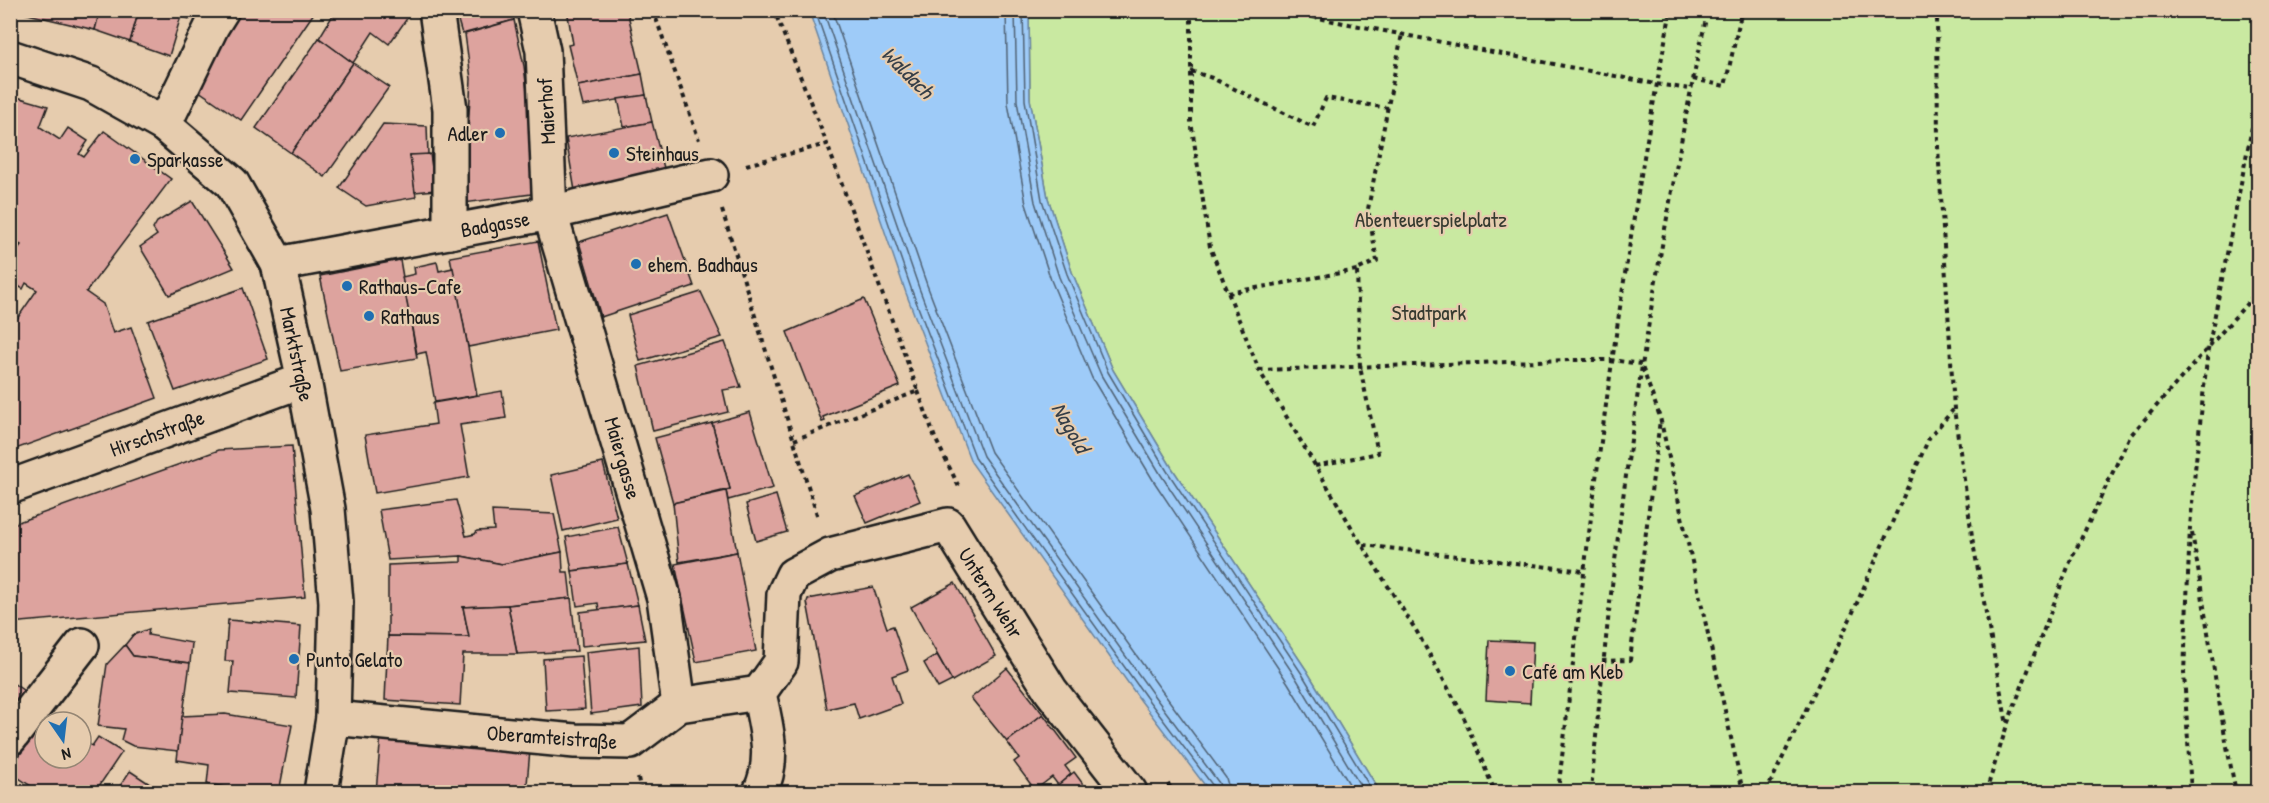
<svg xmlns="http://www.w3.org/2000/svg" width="2269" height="803" viewBox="0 0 2269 803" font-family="'Patrick Hand',sans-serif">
<rect width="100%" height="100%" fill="#e6ccae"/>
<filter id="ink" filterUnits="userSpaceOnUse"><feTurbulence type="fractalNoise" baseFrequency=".0167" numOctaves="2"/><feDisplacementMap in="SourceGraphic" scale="12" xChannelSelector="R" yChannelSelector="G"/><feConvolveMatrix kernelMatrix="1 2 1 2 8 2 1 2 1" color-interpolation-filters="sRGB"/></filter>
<g filter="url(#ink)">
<!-- green -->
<polygon fill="#c9e9a1" stroke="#72825e" stroke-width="1.5" points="1029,11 2258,11 2258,792 1380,792 1307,671 1172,468 1113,370 1072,272 1048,198 1030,99"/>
<!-- water -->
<polygon fill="#9ecbf8" stroke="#6a85a0" stroke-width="1.5" points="809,11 1029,11 1030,99 1048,198 1072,272 1113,370 1172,468 1307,671 1380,792 1210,792 1141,701 971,462 906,293"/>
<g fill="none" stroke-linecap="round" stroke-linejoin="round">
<!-- shore -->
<g stroke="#506274" stroke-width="1.5">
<polyline points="815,10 912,291 976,459 1146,697 1213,786 1214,792"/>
<polyline points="823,10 919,288 983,456 1152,693 1219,783 1221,792"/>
<polyline points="832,10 927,285 991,452 1159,687 1226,778 1230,792"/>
<polyline points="1006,10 1008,103 1026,204 1051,280 1092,378 1153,480 1288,683 1354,792"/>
<polyline points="1015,10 1017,101 1035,202 1059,277 1101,375 1161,475 1296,678 1364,792"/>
<polyline points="1023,10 1025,100 1042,200 1067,274 1108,372 1167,471 1302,674 1373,792"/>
</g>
</g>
<!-- building -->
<g fill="#dda39e" stroke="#1c1c1c" stroke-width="1.5">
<polygon points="11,10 100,10 95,30"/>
<polygon points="100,10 139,10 130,42 95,30"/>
<polygon points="139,10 195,10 190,19 181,16 169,56 130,42"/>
<polygon points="242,10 316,10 241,120 189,84"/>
<polygon points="336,10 413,10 389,44 373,32 353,63 319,38"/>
<polygon points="455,10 512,10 514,20 462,34"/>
<polygon points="567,10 627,10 642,74 578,86 568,45 573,44"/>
<polygon points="514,20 524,66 539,193 464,203 471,79 465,34"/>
<polygon points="319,38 353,63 291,153 256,128"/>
<polygon points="353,63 389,87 325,177 291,153"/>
<polygon points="642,74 646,95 583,106 578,86"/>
<polygon points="10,95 48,106 40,127 60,140 68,128 88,141 79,154 84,157 104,131 171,179 86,292 103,304 113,333 131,327 157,398 10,451 10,329 37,290 26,283 23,289 10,281 10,259 21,245 10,239"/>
<polygon points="646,95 652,122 624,127 618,99"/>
<polygon points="652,122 664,168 575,191 566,138"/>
<polygon points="383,124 427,126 428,155 410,155 416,197 366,206 339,188"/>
<polygon points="430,154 435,190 415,192 410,155"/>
<polygon points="192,201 234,268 169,295 140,247 157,235 153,229 157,222"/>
<polygon points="668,213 694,286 601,317 579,242"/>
<polygon points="538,241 556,330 468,347 450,257"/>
<polygon points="400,260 417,358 340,371 320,276"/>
<polygon points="437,262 439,271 453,268 477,395 435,402 426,352 417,354 402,277 415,274 414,267"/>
<polygon points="243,288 268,359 175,391 148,321"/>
<polygon points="701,292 722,337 640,361 628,315"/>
<polygon points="864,299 900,386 823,417 825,421 822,422 787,332"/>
<polygon points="725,342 741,387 723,390 728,412 653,431 638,366"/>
<polygon points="502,391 506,418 460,425 469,477 375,493 365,435 436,424 433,403"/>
<polygon points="750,412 773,488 728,500 726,491 730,489 712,423"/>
<polygon points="712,423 730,489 673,503 655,438"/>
<polygon points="292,446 305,597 10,623 10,525 219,450"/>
<polygon points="603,463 617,518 563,531 551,475"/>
<polygon points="908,474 920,501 867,523 855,496"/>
<polygon points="726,491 737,552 679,562 673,503"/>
<polygon points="776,495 787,532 756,541 746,504"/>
<polygon points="456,500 466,536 475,534 477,531 494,530 492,511 554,514 562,552 502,564 461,556 388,560 379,510"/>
<polygon points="618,527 628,564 572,571 566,537"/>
<polygon points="562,552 563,572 568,572 571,598 508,605 463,607 469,637 388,636 388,565 461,562 461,556 502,564"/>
<polygon points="737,552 756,651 696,662 675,564"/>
<polygon points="628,564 638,605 599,610 598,603 577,606 572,571"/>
<polygon points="955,583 996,656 952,681 911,607"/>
<polygon points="873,587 887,628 893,626 908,670 892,676 901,704 859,719 854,703 827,709 807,602 808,599"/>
<polygon points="571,598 577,651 517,654 508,605"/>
<polygon points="508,605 517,654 463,654 460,705 385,700 388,636 469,637 463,607"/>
<polygon points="638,605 645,640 582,646 580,612"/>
<polygon points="228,620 301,626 296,698 230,693 233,661 225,661"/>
<polygon points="149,629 148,635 192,643 190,663 133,656 125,645 133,635"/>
<polygon points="1489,640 1533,642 1530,703 1486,700"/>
<polygon points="125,645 133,656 190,663 178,751 133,746 121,740 124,729 98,726 107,664"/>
<polygon points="639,646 642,707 591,714 586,652"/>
<polygon points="937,655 952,681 938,688 924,663"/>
<polygon points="581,656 585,709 546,711 543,659"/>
<polygon points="1007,668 1043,714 1007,742 971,698"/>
<polygon points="10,681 27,693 10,717"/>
<polygon points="225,714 292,725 279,792 256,792 207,784 209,765 177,760 182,716"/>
<polygon points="1043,714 1076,758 1065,766 1071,774 1058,785 1052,777 1035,790 1014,762 1019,758 1007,742"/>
<polygon points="42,723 45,725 45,758 81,758 81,748 85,741 92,746 98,737 122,752 95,792 40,792 10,772 10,769"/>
<polygon points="381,734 530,750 527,784 541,792 376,792"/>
<polygon points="130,771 159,790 158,792 116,792"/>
<polygon points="1074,772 1089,792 1048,792 1058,785"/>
</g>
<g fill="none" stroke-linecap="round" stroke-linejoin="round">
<!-- minor casing -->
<g stroke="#1c1c1c" stroke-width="38">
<g id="minor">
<polyline points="534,10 543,51 550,213 664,598 679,705"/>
<polyline points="437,17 450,109 450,232"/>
<polyline points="10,57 91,84 164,125 232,183 278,264 304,380 328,509 336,602 333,718 321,792"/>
<polyline points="164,125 212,26 222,10"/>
<polyline points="278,264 550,213 711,175"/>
<polyline points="10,487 304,380"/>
<polyline points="333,718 575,741 630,742 679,705 759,693"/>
<polyline points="10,738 82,645"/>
<path d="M760 792C776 759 766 727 759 693L781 662 784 594 793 575 830 555 948 525 1051 691 1130 792"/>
</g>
</g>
<!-- path -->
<g stroke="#1c1c1c" stroke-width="4" stroke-dasharray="4.5 4.5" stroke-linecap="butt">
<polyline points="653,10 699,140"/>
<polyline points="1191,10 1191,121 1210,247 1259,370 1362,545 1417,632 1462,713 1495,792"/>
<polyline points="1277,10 1656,84 1690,89"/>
<polyline points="1937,10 1938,147 1954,409 1973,543 2007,725"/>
<polyline points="1191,71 1212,78 1313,127 1326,98 1388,108"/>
<polyline points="1693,79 1725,86 1742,10"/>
<polyline points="746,165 827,144 774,10"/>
<polyline points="722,210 818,518"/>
<polyline points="1228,293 1357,270"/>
<polyline points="1259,370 1569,360 1611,360 1641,364 1660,417 1743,792"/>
<polyline points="918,391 935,438 960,489"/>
<polyline points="794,440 918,391 827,144"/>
<polyline points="1315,466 1378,453 1360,367 1357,270 1377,261 1368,209 1402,34"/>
<path d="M2192 533C2207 620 2218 707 2236 792"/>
<polyline points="1363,545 1583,571"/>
<polyline points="1602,661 1630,660 1660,420"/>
<polyline points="638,778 641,792"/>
<polyline points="1168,784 1174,792"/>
<path d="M1558 792C1588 531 1620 269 1671 10"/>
<path d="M1591 792C1607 605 1631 419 1664 234 1678 159 1691 84 1708 10"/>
<polyline points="1766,792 1850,619 1929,438 1953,410"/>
<polyline points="1986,792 2007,725 2070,562 2130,436 2258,291"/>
<polyline points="2191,792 2184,673 2190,527 2195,470 2208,350 2258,97"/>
</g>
<!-- minor -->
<use href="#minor" stroke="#e6ccae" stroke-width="33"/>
</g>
</g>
<!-- markers -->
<g fill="#1f6fb2" stroke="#e6ccae" stroke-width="2">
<circle cx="500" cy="133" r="6"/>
<circle cx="614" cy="153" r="6"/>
<circle cx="135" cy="159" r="6"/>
<circle cx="636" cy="264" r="6"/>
<circle cx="347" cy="286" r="6"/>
<circle cx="369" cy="316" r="6"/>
<circle cx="294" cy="659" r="6"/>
<circle cx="1510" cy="671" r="6"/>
</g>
<g text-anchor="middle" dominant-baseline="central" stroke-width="4.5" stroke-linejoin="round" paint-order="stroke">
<!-- street labels -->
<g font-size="21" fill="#1c1c1c" stroke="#e6ccae">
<text transform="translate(546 111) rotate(-93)">Maierhof</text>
<text transform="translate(495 224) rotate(-10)">Badgasse</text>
<text transform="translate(297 354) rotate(78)">Marktstraße</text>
<text transform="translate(157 433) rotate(-20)">Hirschstraße</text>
<text transform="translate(623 458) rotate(74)">Maiergasse</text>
<text transform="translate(991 593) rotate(58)">Unterm Wehr</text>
<text transform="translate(552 737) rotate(4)">Oberamteistraße</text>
</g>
<!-- poi labels -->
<g font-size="21" fill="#1c1c1c" stroke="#e6ccae" text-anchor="start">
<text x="488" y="133" text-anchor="end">Adler</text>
<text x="626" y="153">Steinhaus</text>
<text x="147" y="159">Sparkasse</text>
<text x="648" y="264">ehem. Badhaus</text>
<text x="359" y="286">Rathaus-Cafe</text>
<text x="381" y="316">Rathaus</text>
<text x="306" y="659">Punto Gelato</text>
<text x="1522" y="671">Café am Kleb</text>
</g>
<!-- park labels -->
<g font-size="21" fill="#363b30" stroke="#e6ccae">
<text x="1431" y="219">Abenteuerspielplatz</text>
<text x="1429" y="312">Stadtpark</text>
</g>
<!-- water labels -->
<g font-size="22" font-style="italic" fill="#363f48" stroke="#e6ccae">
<text transform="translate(908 72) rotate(45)">Waldach</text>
<text transform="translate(1071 427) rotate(60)">Nagold</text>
</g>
</g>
<!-- margin -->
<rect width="2269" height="803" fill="none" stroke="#e6ccae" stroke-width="36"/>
<rect x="18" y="18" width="2233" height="767" fill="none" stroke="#1c1c1c" stroke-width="2" filter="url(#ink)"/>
<!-- north arrow -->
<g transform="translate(63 740) rotate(166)"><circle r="28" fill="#e6ccae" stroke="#958674" stroke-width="1.5"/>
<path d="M0-4.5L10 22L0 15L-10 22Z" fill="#1f6fb2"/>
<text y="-9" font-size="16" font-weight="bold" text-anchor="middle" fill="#1c1c1c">N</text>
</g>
</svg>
